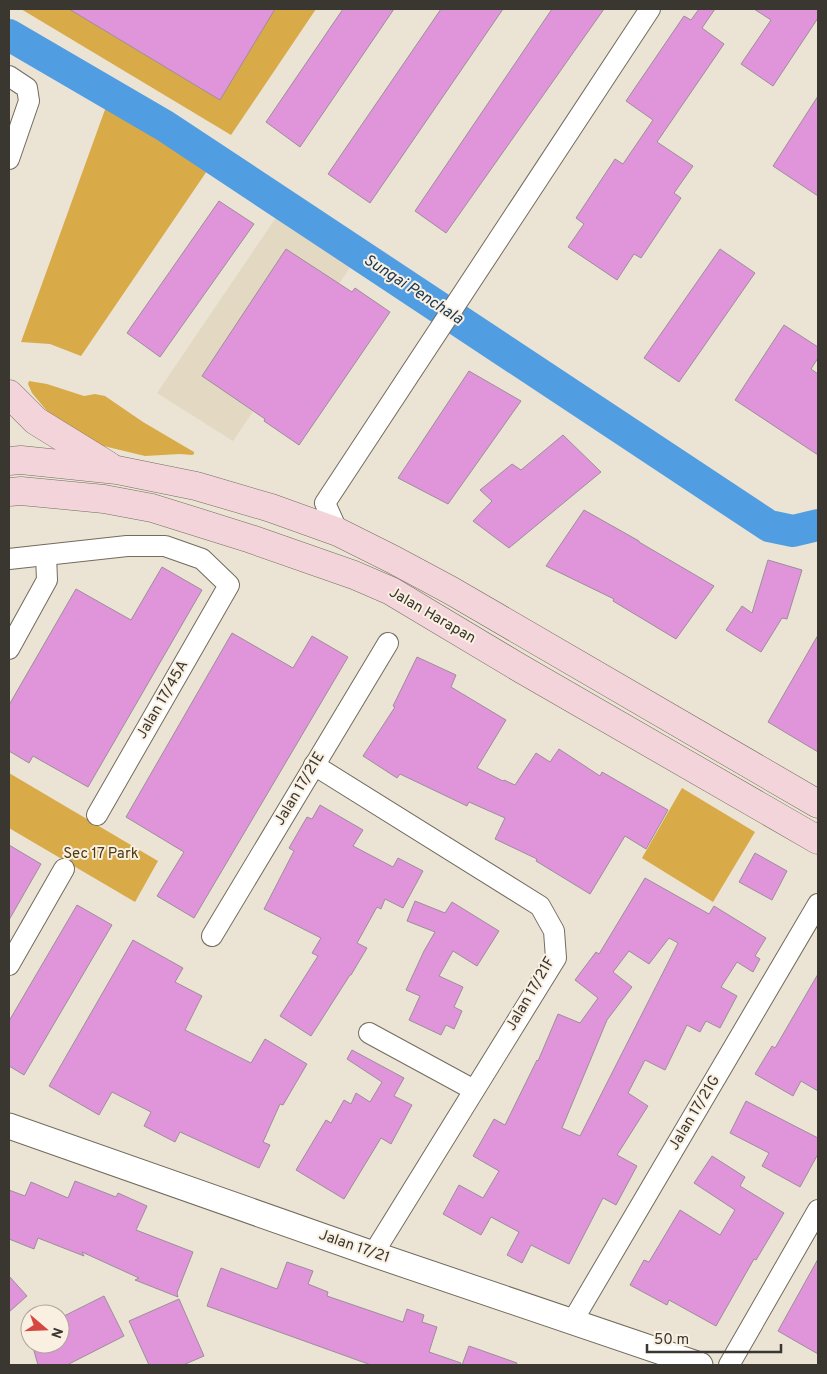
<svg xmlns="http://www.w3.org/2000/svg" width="827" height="1374" viewBox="0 0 827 1374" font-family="Overpass,sans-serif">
<rect width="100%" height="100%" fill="#ebe3d4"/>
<!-- built -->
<polygon fill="#e3d8c2" points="277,216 351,266 233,441 157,393"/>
<!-- green -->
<g fill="#d9aa48">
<polygon points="21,9 316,9 231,135"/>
<polygon points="107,104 209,168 81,356 50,344 21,342"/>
<polygon points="29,381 47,384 84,396 95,394 105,396 143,422 194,452 194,454 192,455 180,454 145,456 91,443 52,417 32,393 28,384"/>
<polygon points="9,773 158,861 135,902 9,828"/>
<polygon points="682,788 755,832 713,902 642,858"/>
</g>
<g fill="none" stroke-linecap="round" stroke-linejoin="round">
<!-- river -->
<polyline stroke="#519de2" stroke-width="32" points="9,35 165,126 769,526 793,531 818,525"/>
</g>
<!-- building -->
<g fill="#e094d9" stroke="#9c8f9a" fill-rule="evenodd">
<polygon points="69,9 275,9 220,100"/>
<polygon points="343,9 394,9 300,147 266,122"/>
<polygon points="441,9 503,9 370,203 328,174"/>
<polygon points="552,9 604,9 446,233 415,211"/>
<polygon points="699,9 715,9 702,28 724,44 657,142 693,166 674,193 681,198 641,258 634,254 617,280 568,247 584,224 576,218 615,159 623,164 653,120 626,101 684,16 691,20"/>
<polygon points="754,9 818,9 818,18 773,86 741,64 771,20"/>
<polygon points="818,96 818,196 773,166"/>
<polygon points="219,201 254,224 160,357 127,333"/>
<polygon points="286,249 352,292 355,288 390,312 299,445 264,421 265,419 202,376"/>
<polygon points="720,249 755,273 679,382 644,358"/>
<polygon points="784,325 818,347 818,358 811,369 818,374 818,455 735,400"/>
<polygon points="469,371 521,401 448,504 398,478"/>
<polygon points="563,435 601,472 509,548 473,521 492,501 480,490 512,464 521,470"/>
<polygon points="584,510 639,541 639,542 714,586 676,639 613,601 614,599 546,566"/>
<polygon points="768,560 802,570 787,619 782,618 761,652 726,630 742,606 752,613"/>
<polygon points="162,567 202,590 88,787 33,756 29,763 9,751 9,705 76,589 131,620"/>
<polygon points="232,633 293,668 312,636 348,657 194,918 157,896 184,852 126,817"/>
<polygon points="818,635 818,752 768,722"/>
<polygon points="417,657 456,675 451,687 506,720 477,768 503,781 504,780 515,785 536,753 550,762 559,749 600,776 602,772 668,810 646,849 625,836 590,894 536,861 537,859 495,839 505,818 469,802 467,806 400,774 397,778 363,756 395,707 393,706"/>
<polygon points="320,805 363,830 353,846 393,867 398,858 423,871 403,908 385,899 381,909 377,907 357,943 367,948 351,975 350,975 311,1036 280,1016 318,956 312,953 321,938 264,909 294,851 289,848 307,817 312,819"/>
<polygon points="9,845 41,864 9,920"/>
<polygon points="755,853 787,871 772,900 739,882"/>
<path d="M645 878 709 914 714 906 766 938 755 956 760 959 753 972 737 962 721 987 737 996 720 1028 706 1021 700 1032 687 1025 665 1070 645 1060 628 1093 648 1106 617 1155 637 1166 616 1205 603 1198 569 1264 531 1245 522 1263 507 1255 519 1232 491 1217 481 1235 443 1214 459 1185 483 1198 499 1171 473 1156 494 1119 505 1125 537 1060 538 1061 558 1014 580 1023 598 998 575 980 596 952 599 954ZM669 938 678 943 580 1136 562 1128 607 1020 632 987 613 972 629 951 649 964Z"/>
<polygon points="415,901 445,913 452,902 499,931 477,966 453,951 439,976 463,987 454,1007 462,1011 454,1029 446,1025 441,1035 409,1020 420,996 406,990 424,951 435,932 407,921"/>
<polygon points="77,905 112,925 24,1075 9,1066 9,1021"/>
<polygon points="133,940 183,968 175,982 202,996 185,1030 251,1063 265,1039 307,1064 283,1105 280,1104 263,1142 270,1145 259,1168 180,1132 175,1142 144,1126 151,1112 112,1092 99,1115 49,1086"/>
<polygon points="818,974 818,1091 801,1081 793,1096 755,1074 772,1046 775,1048"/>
<polygon points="352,1050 404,1078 394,1096 412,1105 391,1144 381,1138 344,1199 296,1170 326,1120 331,1123 344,1100 351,1104 356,1093 370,1102 382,1082 347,1059"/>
<polygon points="746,1101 818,1138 818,1154 800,1187 762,1166 769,1153 730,1133"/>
<polygon points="712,1156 745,1177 740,1186 784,1213 756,1260 754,1259 716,1326 669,1300 667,1305 630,1285 644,1260 649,1262 680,1210 720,1235 735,1210 694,1183"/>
<polygon points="75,1181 116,1197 118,1193 147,1206 136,1230 193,1252 177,1293 178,1297 135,1280 139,1278 82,1252 84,1256 38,1238 34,1249 9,1239 9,1190 25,1196 31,1182 68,1198"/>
<polygon points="818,1259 818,1354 778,1331"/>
<polygon points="287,1262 313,1271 308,1284 328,1292 327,1296 403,1322 407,1309 424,1315 422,1322 437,1327 429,1352 461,1363 460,1365 371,1365 207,1306 221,1268 277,1289"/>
<polygon points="9,1276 27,1296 9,1312"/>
<polygon points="104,1296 124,1336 67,1365 38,1365 32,1344 60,1344 60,1318"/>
<polygon points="179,1299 204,1356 183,1365 149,1365 129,1321"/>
<polygon points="469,1346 517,1363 516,1365 462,1365"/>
</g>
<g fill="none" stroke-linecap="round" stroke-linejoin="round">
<!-- minor casing -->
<g stroke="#736c5e" stroke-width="22">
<g id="minor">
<polyline points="9,76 27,88 29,101 9,159"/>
<polyline points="338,532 325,503 650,9"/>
<polyline points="9,559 127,546 165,546 202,559 229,585 97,815"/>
<polyline points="9,649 47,580 46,555"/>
<polyline points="314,765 540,906 554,931 556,958 373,1254"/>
<polyline points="212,936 388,643"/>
<polyline points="9,965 64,869"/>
<polyline points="369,1033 474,1090"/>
<polyline points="572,1322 818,904"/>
<polyline points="729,1365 818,1210"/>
</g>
</g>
<!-- tertiary casing -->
<g stroke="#736c5e" stroke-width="27">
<polyline id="tertiary" points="9,1126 373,1254 700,1365"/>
</g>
<!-- secondary casing -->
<g stroke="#736c5e" stroke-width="29">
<g id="secondary">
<polyline points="9,394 36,421 109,466"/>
<polyline points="9,461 21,460 117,470 196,486 271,508 338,532 394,560 450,590 818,804"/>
<polyline points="9,492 21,491 104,499 152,508 251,539 354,575 391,591 518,667 818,840"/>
</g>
</g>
<!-- minor -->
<use href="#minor" stroke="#fff" stroke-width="20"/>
<!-- tertiary -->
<use href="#tertiary" stroke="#fff" stroke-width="25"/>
<!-- secondary -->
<use href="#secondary" stroke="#f3d4da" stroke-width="28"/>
</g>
<g text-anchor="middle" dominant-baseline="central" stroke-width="4" stroke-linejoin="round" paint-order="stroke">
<!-- street labels -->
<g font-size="15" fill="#3a3731" stroke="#f9f0e1">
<text transform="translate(432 616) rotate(30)">Jalan Harapan</text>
<text transform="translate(163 700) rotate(-60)">Jalan 17/45A</text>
<text transform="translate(300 789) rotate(-59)">Jalan 17/21E</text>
<text transform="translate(531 994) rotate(-60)">Jalan 17/21F</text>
<text transform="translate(695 1113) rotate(-59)">Jalan 17/21G</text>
<text transform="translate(354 1247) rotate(19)">Jalan 17/21</text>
</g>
<!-- park labels -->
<g font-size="15" fill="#4e3b11" stroke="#f9f0e1">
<text x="101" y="854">Sec 17 Park</text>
</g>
<!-- water labels -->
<g font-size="16" font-style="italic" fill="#173753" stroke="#f9f0e1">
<text transform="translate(413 290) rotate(33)">Sungai Penchala</text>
</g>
</g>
<!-- border -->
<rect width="827" height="1374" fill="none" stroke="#3a3731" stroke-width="20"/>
<!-- north arrow -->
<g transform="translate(45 1329) rotate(109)"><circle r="24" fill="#f9f0e1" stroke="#ada69b"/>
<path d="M0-4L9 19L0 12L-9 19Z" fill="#d6473f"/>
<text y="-8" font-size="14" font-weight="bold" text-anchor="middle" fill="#3a3731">N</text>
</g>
<!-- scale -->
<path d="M647 1344v8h134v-8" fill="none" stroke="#3a3731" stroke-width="2.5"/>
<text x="654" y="1344" font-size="15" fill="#3a3731" stroke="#f9f0e1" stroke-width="4" paint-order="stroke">50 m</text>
</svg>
